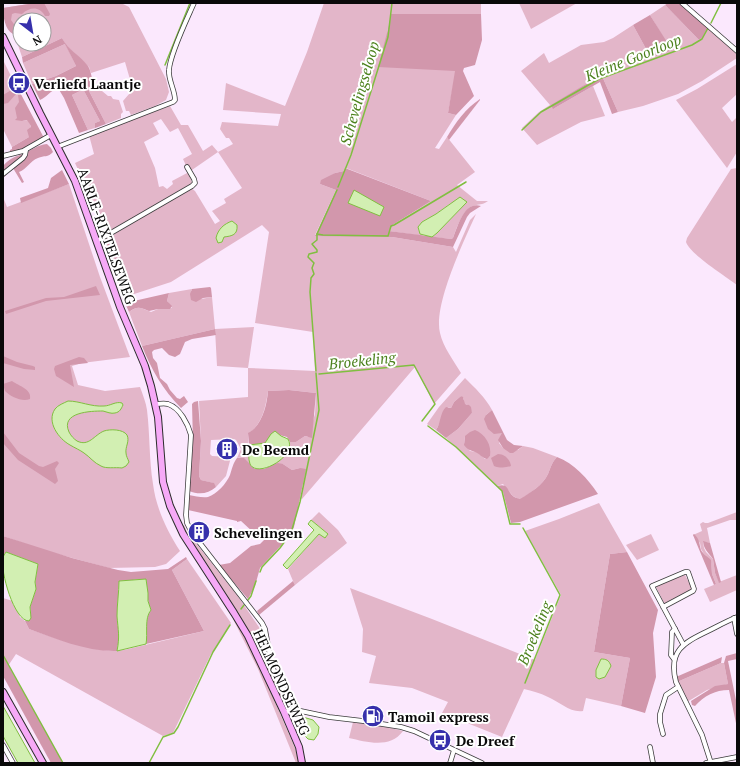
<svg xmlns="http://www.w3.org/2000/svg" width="740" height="766" viewBox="0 0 740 766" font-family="'PT Serif',serif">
<rect width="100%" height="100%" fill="#fbe8fd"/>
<!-- green -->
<g fill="#e3b6c9" fill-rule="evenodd">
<path d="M35 3H121L129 7 166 79 169 92 166 100 155 106 131 115 129 111H126L123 101 136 86 131 83 125 62 91 73 89 67 66 45 76 66 56 76 32 84 23 63 65 44 62 38 22 57 15 36 3 15V8ZM20 20H44V44H20Z"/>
<path d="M324 3H481V14H391L387 33 456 71 448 113 456 115 435 148 439 149 447 137 475 172 457 185 477 201H488C481 206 480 203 473 206 463 209 456 229 453 238L451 239 432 237 435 235 467 202 451 203 436 214 422 222 418 228 420 234 423 236 389 231 394 224 431 201 346 168 344 171 335 173 320 184 336 190 315 235 392 237 453 247 456 252 470 220 476 214C464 241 433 305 440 333 443 347 454 361 461 373L434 404 415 367 302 499 301 498 303 487 300 468 292 470 283 464H274C283 458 289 453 290 442H296L305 436 308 437 315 414 316 393 289 390 268 391C266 406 262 425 248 434L249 461 252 466C246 463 245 456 237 458L241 449 236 440 234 439 211 440 210 454 212 456 231 457 226 476 216 487 213 483 201 480 199 476 201 441 199 401 248 397V368L217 366 215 329 142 346 129 312C139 305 140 308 151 312L158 309 172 308 167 301 169 293 192 289 191 291 201 299 212 297 215 329 254 327 248 368 315 371 313 332 255 323 269 232 262 225 171 282 128 296 109 237 191 188 195 191 215 224 220 221 212 211 226 203 224 199 242 188 218 152 189 172 192 183 107 233 98 208 94 209 86 187 75 163 94 154 89 135 170 106 181 125H188L203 151 212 145 218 152 233 144 229 138H226L220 129 222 122 278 126 281 114 223 110 226 83 285 106 307 52ZM161 119 170 132 178 128 192 154 183 159 189 172 172 181 173 184 167 189 163 186 159 187 155 168 144 142 159 134 153 123Z"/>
<polygon points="519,3 577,3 531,29"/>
<path d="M665 5 699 40 703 37 708 28 734 50 737 54V58L702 81 678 94 643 106 618 112 602 76C586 81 567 99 553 109L593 86 605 116 581 122 537 145 522 128 539 112 550 105 521 71 544 53 549 63 581 45 604 42 613 38 633 25 651 58 671 50 650 15Z"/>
<polygon points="3,60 29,112 22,121 28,120 31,126 29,137 12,147 3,129 3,83 4,82 3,81"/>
<polygon points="737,64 737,94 722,108 732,122 737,117 737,152 727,168 676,100 697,89"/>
<polygon points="96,86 108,96 111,96 113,99 119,100 123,112 121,114 121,118 106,124 88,89"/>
<polygon points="80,91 84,91 100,121 95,123 95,128 88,130 72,95"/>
<path d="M737 168V285C725 276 690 254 686 242L687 238 731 169Z"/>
<path d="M69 184 100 277 130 357 82 363 72 366 78 385 105 391 140 387C143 395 146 403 147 410 150 435 149 459 153 484 156 508 167 531 180 551L166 564 155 567 109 568 43 550 3 536V197L7 207Z"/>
<path d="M465 378C475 388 485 397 492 410L486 415 503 433 499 443 503 448 518 450 523 446 533 448 557 457C552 462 551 467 548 474 543 485 530 493 520 500L513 496 503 484 497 486 446 438 458 429 472 413 467 404H464V399L461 396 454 402 451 408 448 407 436 430 427 424 439 407ZM465 436 489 446 490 456 485 459 477 452 470 451 464 443Z"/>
<path d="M599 503 627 552 610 554 594 652 630 658 621 706 586 698 583 711C570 713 560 702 548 697 540 693 532 691 524 689L502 737 442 713 448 702 412 688 369 683 376 656 362 652 363 629 350 588 432 619 535 660 561 595 525 531 559 519Z"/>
<polygon points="319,512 338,530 347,543 295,585 293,581 288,569 319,534 328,534 311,520"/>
<polygon points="737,512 737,520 730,520 707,528 710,543 703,542 704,548 706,552 713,559 715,573 719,582 737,575 737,590 710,602 704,589 716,584 712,574 711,562 704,554 701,549 700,543 693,535 702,531 700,524 703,522 705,523 708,523"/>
<polygon points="184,525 187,532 237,595 261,630 265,638 266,652 269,662 282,690 291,704 290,706 284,704 243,622 181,526"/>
<polygon points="651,534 659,550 637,560 626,545"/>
<polygon points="187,559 231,623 210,656 173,733 163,736 16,654 8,666 3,656 3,598 13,601 20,617 25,621 29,629 64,641 97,649 110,651 124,650 204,631 172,570"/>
<polygon points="685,575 692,588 691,590 668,603 664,603 656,587 658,585"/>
<polygon points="233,619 235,619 258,663 295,748 299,763 296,763 258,669"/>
<polygon points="721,663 724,663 728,684 707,690 687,702 677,682"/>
<path d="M353 722 383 726 403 731C390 749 367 742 349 738Z"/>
</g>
<!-- forest -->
<g fill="#d297ac">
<path d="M35 3H44L50 14 49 16H45C39 6 30 7 22 14L15 13 12 14 11 20 16 27 17 31 13 34C5 30 3 16 3 8Z"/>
<polygon points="668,3 679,3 708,28 703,37 699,40 665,5"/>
<polygon points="391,14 481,14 482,40 475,65 464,68 463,71 474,96 456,115 448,113 455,71 378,67 387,33"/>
<polygon points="650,15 672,50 651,58 633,25"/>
<path d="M62 38C68 50 80 55 88 66 92 72 91 81 96 86L88 89 106 124 95 128V123L100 121 84 91H80L72 95 88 130 79 133 64 98 58 88C50 91 47 97 40 100L32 84 56 76 76 66 65 44 23 63 22 57Z"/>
<polygon points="602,76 618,112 612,114 600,82 553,109 551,105 591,81"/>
<path d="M14 81 44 138C34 144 22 152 10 152V150L12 149V147L29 137 27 130 31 127V126L27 120 22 121 15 120 17 118 15 108 19 102 18 95 16 94 8 103 3 104V95L13 89 10 83Z"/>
<path d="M480 99V100L449 140 447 137C456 122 465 109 480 99Z"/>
<path d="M47 144 51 148 53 152C48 158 44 155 38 158 30 161 27 169 19 172L24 182 22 183 13 168 3 178V166C10 158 14 157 23 154 32 150 37 145 47 144Z"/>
<path d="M345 168 431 201 394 224 389 231 451 239 453 238C458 226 464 201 481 206L470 213 467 217 453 247 392 237 315 236 336 190 320 184 321 180 335 173 344 171Z"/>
<polygon points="62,170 69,184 21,203 20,198 48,188 51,178"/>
<polygon points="109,237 128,296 123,297 104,240"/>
<polygon points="96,286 100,295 46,301 6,314 5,311 46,298 64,297"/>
<polygon points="210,287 211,288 212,297 203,298 196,302 191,300 190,294 192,289"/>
<path d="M169 293 167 301 172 306 170 309H158L149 311C140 307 137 306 129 312L125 303Z"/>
<path d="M215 329 216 335 192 339 185 342 180 354 175 357 169 355 162 348 154 350 152 352 153 358 157 363 160 378 167 384 170 390 177 398 180 399 184 396 188 402 181 408C163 390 151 369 142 346Z"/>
<polygon points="3,356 17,362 33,366 35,367 35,370 24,369 3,363"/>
<polygon points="79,357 84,358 88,363 70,365 74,387 56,376 54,369 55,366"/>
<path d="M12 381C19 386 32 389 30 399 22 402 11 397 5 391L3 384Z"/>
<path d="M289 390 316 393 312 438 305 436 296 442H290L287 437 272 433 265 443 249 445 248 433C262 426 267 405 268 391Z"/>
<path d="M461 396 463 397 465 404 469 405 471 407 472 413 458 429 446 438 436 430C441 423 440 412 446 407L451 408 454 402Z"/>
<path d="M198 401 201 441 199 476 201 480 214 483 216 487C208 494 199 495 189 491L193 442 192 404 194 402Z"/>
<polygon points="492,410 507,440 514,445 523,446 513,453 510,453 503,448 498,440 502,433 494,434 488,429 484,419 486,415"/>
<path d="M475 430C485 434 492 445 490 456L487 459C482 458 480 454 475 452 470 450 468 450 464 445L465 436 470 432Z"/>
<polygon points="3,432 19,453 39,466 43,467 57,461 59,463 55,469 58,481 55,484 18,460 3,443"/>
<path d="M498 454C504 454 510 459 511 466 506 468 499 468 494 466L491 458Z"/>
<path d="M557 457C574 463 588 479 598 494L520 522 511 523 503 492 497 486C509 483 506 490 513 496 514 497 519 499 520 499 530 493 543 485 548 474 551 467 552 462 557 457Z"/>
<path d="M237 458H244L255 469H264L274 464 278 463 283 464 292 470 300 468 306 469 294 527 289 537 260 568 255 586 248 599 219 565 230 563 251 546 260 544 266 538 260 530 254 533 241 521 237 522V521L188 510 189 495C195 496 202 498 208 497 217 494 226 484 230 475 232 469 233 463 237 458Z"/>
<path d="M694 534C700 539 699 544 701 550 703 554 708 557 711 560L712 574 716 584 714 585 693 535Z"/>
<path d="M3 536 72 558 118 570 131 572 168 569 186 557 187 559 172 570 204 631 146 644C148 634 144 619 151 610 147 601 147 589 146 579L119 581C119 593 117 604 117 616 118 630 120 636 117 651 87 652 57 639 29 629L25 621 31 614 30 607 36 589 35 582 38 564 6 552 3 557Z"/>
<path d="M703 541 710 543 721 582 719 583 715 573 713 559C708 552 704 550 703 541Z"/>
<polygon points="627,552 658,610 653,633 656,677 645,713 621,706 630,658 594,652 610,554"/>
<polygon points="293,581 295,585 259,615 257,611"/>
<path d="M737 653V659L728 661 737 705V728L729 690C715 690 704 696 695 706L692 705 691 701 715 686 728 684 724 663 726 656Z"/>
<polygon points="3,656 63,763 51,763 3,676"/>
<polygon points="722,657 721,663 677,682 676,677"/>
</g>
<!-- water -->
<g fill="#d2efb2" stroke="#80bf40">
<polygon points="354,190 384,207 380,216 348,203"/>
<polygon points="460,197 467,202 437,233 432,237 420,234 418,227 422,222 436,214"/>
<path d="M232 221 237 225C238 235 232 236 224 237L222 242 218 243 216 238C218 229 224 224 232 221Z"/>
<path d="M68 401C80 401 91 407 104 406 110 406 116 401 122 403L123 405C121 409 120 412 115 413 111 414 107 412 103 411 91 411 60 412 69 432 71 436 74 439 77 441 89 447 94 435 104 431 110 429 123 429 127 435 130 441 125 447 126 453 126 456 128 459 129 462L126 466 122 468C115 467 106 469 101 466 94 463 90 457 84 453 80 450 75 448 70 445 59 439 46 422 55 409 58 405 64 403 68 401Z"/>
<path d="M275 431 281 436 288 439C298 456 257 479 250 464 248 459 249 451 249 445L265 443 271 434Z"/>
<polygon points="311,520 328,534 325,538 319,534 287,569 283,565 314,530 308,524"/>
<path d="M6 552 38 564 35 582 36 589 30 607 31 618 29 621C14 621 0 571 3 558 3 556 5 554 6 552Z"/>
<path d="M146 579 148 593V601L151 610C144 618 148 634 146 644L117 651C120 636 118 630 117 616 117 604 119 592 119 581Z"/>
<path d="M601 659C606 659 609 660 611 666L605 677 599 679 596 677V670Z"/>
<polygon points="3,706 35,763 18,763 3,736"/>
<polygon points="303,717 313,720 319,727 318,734 314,740 308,739 305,736 306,727 300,722 301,718"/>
</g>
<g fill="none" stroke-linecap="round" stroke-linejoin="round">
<!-- stream -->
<g stroke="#80bf40" stroke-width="1.5">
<polyline points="711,23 721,3"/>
<polyline points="165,65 190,3"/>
<polyline points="522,130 541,112 599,79 692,45 702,39 708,28"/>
<polyline points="338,187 351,155 383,53 388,37 392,3"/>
<polyline points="317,234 323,235 388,236 391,226 394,225 466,182"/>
<polyline points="316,371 310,292 311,278 314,274 312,268 314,263 308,257 309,254 317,252 317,250 312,244 317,240 317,234 337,190"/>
<polyline points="319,374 414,365 435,404 422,421"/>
<polyline points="428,426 456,447 502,491 510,524 520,524"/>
<polyline points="523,528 560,595 525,683"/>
<polyline points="260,572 262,567 280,548 291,533 300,502 319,410 316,373"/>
<polyline points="248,600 251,596 256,581"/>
<polyline points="241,609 244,605"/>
<polyline points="3,655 63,763"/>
<polyline points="149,763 163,737 174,733 178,727 213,652 230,625"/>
</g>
<!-- street casing -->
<g stroke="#3c3c3c" stroke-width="5.5">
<g id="street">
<polyline points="682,3 737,51"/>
<path d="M57 147 173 102 175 100C175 90 168 80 169 70 170 54 187 19 194 3"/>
<polyline points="3,156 23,151 51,135"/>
<polyline points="3,174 23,158 25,155 26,150"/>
<polyline points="97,241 192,186 195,183 194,179 187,167"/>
<path d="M155 404C160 404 164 403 168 404 180 408 188 424 191 435L186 515 187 523 192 533 262 623 265 629 272 667 296 710"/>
<polyline points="663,607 693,591 694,589 688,572 685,572 652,586 683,644"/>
<polyline points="734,618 737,634"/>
<polyline points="674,659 671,655 672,632 675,629"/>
<polyline points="284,712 296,710 329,717 363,721 401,727 414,731 482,763"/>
<polyline points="663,734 660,722 660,714 666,695 678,687"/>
<polyline points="3,745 13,763"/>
<polyline points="650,747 653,763"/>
<polyline points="450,763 454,750"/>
<polyline points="706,763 737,757"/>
<path d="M711 763 702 735 676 682C668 651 683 643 708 631 718 626 727 621 737 617"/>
</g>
</g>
<!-- secondary casing -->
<g stroke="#2b2b2b" stroke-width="8">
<g id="secondary">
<polyline points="3,37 40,113 75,181 120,307 145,366 151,386 158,417 163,482 170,506 183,534 234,613 248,636 284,712 299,747 302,763"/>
<polyline points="3,692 43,763"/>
</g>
</g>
<!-- street -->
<use href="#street" stroke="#fff" stroke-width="4"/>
<!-- secondary -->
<use href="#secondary" stroke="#f6a9f7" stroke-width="6"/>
</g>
<!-- icons -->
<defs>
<g id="bus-disc" transform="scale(1.15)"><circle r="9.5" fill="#3630ab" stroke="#fff"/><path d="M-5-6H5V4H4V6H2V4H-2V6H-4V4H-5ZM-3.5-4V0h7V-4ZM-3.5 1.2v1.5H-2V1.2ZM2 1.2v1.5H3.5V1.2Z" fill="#fff"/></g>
<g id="building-disc" transform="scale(1.15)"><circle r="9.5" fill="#3630ab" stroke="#fff"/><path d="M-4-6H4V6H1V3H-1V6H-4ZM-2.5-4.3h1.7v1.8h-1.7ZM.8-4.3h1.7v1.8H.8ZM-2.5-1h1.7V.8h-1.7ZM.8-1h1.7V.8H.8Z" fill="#fff"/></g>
<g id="fuel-disc" transform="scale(1.15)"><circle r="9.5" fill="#3630ab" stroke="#fff"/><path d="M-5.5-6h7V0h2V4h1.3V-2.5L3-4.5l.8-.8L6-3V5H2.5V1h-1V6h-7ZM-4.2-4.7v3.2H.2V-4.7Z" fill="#fff"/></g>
</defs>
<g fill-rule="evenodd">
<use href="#bus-disc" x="19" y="83"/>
<use href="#building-disc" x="227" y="449"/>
<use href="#building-disc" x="199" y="532"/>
<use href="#fuel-disc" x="373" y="716"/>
<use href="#bus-disc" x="440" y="740"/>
</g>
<g text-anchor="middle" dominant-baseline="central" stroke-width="4" stroke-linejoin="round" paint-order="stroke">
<!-- poi labels -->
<g font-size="14" font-weight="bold" fill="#090909" stroke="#fff" text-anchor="start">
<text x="34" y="83">Verliefd Laantje</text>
<text x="242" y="449">De Beemd</text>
<text x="214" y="532">Schevelingen</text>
<text x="388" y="716">Tamoil express</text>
<text x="456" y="740">De Dreef</text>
</g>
<!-- street labels -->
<g font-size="14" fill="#090909" stroke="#fff">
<text transform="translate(107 236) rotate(70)">AARLE-RIXTELSEWEG</text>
<text transform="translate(282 682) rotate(65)">HELMONDSEWEG</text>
</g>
<!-- water labels -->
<g font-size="15" font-style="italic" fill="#4d821e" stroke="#fff">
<text transform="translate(633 57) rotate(-22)">Kleine Goorloop</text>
<text transform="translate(359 93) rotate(-74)">Schevelingseloop</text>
<text transform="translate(362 360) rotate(-6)">Broekeling</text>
<text transform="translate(534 633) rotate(-68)">Broekeling</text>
</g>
</g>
<!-- border -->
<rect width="740" height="766" fill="none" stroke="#090909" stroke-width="8"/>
<!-- north arrow -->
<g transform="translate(32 32) rotate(149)"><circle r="19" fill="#ffffff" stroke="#9d9d9d"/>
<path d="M0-3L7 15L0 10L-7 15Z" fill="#3630ab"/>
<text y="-6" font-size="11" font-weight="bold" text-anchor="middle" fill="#090909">N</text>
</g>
</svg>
